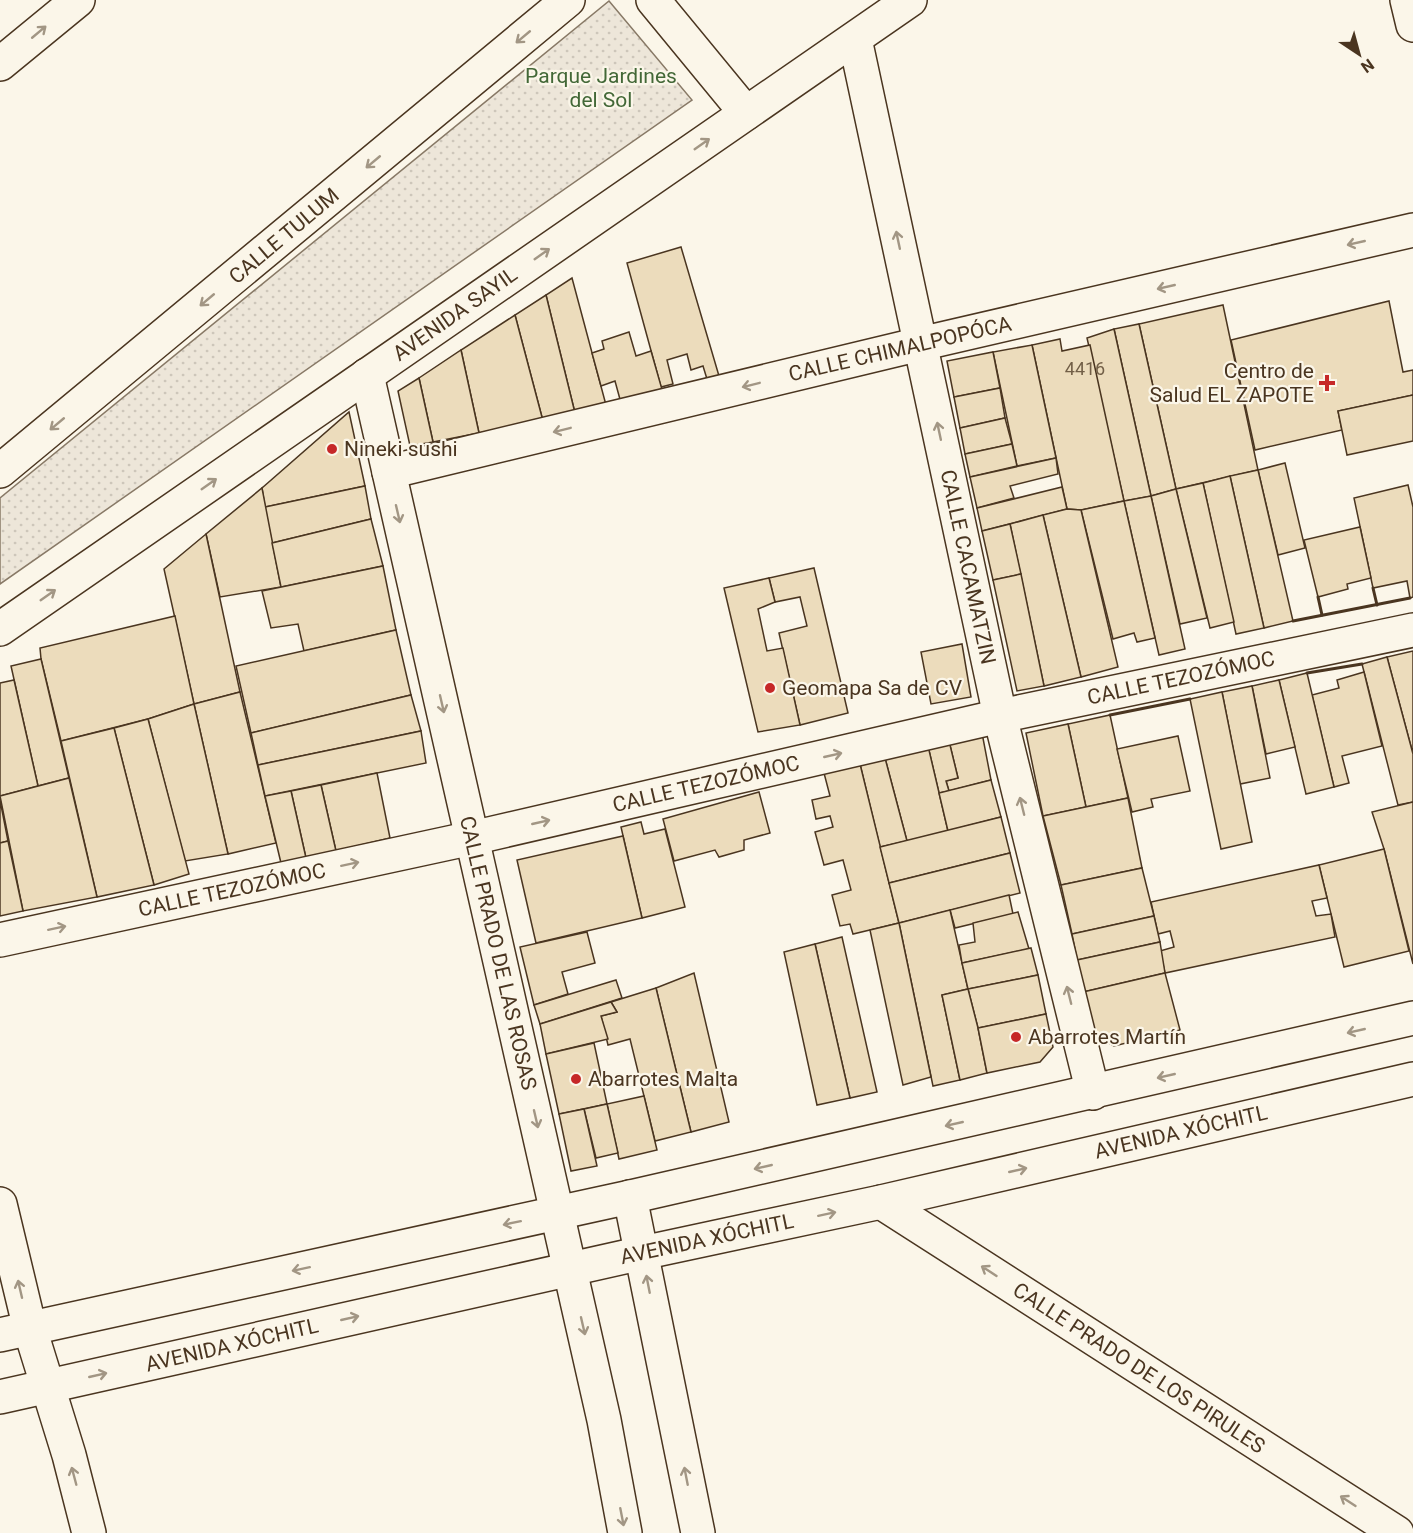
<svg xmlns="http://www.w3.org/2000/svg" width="1413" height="1533" viewBox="0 0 1413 1533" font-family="Roboto,sans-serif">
<defs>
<pattern id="park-dots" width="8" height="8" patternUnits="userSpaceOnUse" patternTransform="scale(1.5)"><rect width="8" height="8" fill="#ede6d9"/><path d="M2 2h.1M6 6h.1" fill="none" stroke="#cdc6ba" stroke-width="1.8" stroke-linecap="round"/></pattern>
</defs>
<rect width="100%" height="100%" fill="#fbf6e9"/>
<!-- park -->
<polygon fill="url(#park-dots)" stroke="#887966" stroke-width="1.5" points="609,1 692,100 0,584 0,498"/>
<!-- building -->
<g fill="#ecdcbc" stroke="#4a3520" stroke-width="1.5">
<polygon points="681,247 719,376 707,379 703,366 691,370 687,354 667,360 673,384 661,387 627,263"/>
<polygon points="572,278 606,405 575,413 546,295"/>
<polygon points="546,295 575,413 543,421 515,315"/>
<polygon points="1389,301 1403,372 1413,370 1413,395 1338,411 1342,430 1255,450 1231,340"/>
<polygon points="1223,305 1258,470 1176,489 1139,324"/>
<polygon points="515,315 543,421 479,433 461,350"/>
<polygon points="1139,324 1176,489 1151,496 1114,329"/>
<polygon points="1114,329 1151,496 1124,501 1087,338"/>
<polygon points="629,332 636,356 651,351 663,393 621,403 615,381 601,386 592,353 604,349 602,341"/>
<polygon points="1060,339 1062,351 1090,345 1124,501 1081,510 1067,509 1032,345"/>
<polygon points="1032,345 1056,458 1017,466 993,352"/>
<polygon points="461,350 479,433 433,442 419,378"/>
<polygon points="993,352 1000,388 954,397 947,361"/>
<polygon points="419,378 433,442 410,446 398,391"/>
<polygon points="1000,388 1005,418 960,428 954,397"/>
<polygon points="1413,395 1413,441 1347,455 1338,411"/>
<polygon points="349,412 365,486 265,507 262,488"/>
<polygon points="1005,418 1012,444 965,454 960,428"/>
<polygon points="1012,444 1017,466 970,477 965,454"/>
<polygon points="1056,458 1058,474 1010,486 1014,498 977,508 970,477"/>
<polygon points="1285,463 1305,548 1278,555 1258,470"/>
<polygon points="1258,470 1293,621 1264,628 1230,476"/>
<polygon points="1230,476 1264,628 1236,634 1203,483"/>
<polygon points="1203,483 1234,622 1210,628 1176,489"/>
<polygon points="1408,485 1413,507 1413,597 1410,598 1407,581 1373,588 1354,498"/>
<polygon points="365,486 371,519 272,543 265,507"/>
<polygon points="1062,487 1067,509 982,531 977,508"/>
<polygon points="262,488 281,587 220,597 206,534"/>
<polygon points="1176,489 1207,618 1180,624 1151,496"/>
<polygon points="1151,496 1185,649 1159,655 1124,501"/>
<polygon points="1124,501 1155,638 1137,642 1134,633 1113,639 1081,510"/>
<polygon points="1067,509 1081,510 1118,667 1081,677 1043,515"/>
<polygon points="1043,515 1081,677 1044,686 1010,524"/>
<polygon points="371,519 383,566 281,587 272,543"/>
<polygon points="1010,524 1021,574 993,580 982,531"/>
<polygon points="1360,527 1371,578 1347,584 1348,589 1318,597 1304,540"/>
<polygon points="206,534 240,692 194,704 164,569"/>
<polygon points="383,566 396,630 304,651 298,624 271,628 262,591"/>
<polygon points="814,568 848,713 800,725 779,633 807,626 800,597 775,602 769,578"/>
<polygon points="1021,574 1044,686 1017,691 993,580"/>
<polygon points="769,578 775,602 758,609 767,651 783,648 800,725 758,732 724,588"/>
<polygon points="175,616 194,704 148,719 61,741 41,659 40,648"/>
<polygon points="396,630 411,695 251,733 236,666"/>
<polygon points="962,644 971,697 931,704 921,652"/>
<polygon points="1413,651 1413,754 1387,657"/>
<polygon points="1387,657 1413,754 1413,802 1398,805 1362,664"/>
<polygon points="41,659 69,778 38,786 11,666"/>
<polygon points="1364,672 1382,746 1342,756 1349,783 1334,787 1312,695 1339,688 1337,680"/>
<polygon points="1307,673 1334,787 1306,794 1279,680"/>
<polygon points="14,680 38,786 0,796 0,683"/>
<polygon points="1279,680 1295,747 1266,754 1252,686"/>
<polygon points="1252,686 1270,778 1240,784 1222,692"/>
<polygon points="240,692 276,843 228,854 194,704"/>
<polygon points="1222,692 1252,842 1221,849 1190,699"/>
<polygon points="411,695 421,731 258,765 251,733"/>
<polygon points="194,704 228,854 185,861 148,719"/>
<polygon points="1110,715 1128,798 1086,807 1068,724"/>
<polygon points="148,719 189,874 154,885 114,728"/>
<polygon points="1068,724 1086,807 1043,816 1026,733"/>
<polygon points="114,728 154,885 97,897 61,741"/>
<polygon points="421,731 426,763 265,796 258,765"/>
<polygon points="982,733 991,780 949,791 946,781 958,778 949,741"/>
<polygon points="1178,736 1190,791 1151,799 1153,807 1132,812 1117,749"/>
<polygon points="949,741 958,778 946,781 949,791 939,793 928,746"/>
<polygon points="928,746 948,831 907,841 885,758"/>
<polygon points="885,758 907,841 880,847 860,764"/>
<polygon points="860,764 899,923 853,934 850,924 840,926 832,895 851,890 843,860 824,865 815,832 833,827 830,816 816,819 812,800 830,796 824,773"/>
<polygon points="377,773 390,838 336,851 321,785"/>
<polygon points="69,778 97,897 23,911 0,796"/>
<polygon points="991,780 1001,817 948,831 939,793"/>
<polygon points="321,785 336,851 306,858 291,791"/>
<polygon points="291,791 306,858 281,863 265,796"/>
<polygon points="759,792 770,833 744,840 744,850 719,857 715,850 674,861 663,819"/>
<polygon points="1128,798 1142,868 1061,885 1043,816"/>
<polygon points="0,800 8,841 0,843"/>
<polygon points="1413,802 1413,964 1384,849 1372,812"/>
<polygon points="1001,817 1010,853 889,883 880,847"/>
<polygon points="641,822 644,834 665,829 685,907 642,918 621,827"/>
<polygon points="623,836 642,918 536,943 517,860"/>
<polygon points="8,841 23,911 0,916 0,843"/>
<polygon points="1384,849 1409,951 1344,967 1319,865"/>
<polygon points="1010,853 1020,893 899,923 889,883"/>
<polygon points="1319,865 1327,898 1312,901 1316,916 1331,914 1335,937 1165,973 1160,951 1174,947 1170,931 1158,934 1151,902"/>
<polygon points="1142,868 1154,916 1072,934 1061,885"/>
<polygon points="1009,895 1013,914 955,928 950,910"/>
<polygon points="950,910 968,989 942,995 960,1080 933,1086 899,923"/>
<polygon points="1018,912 1029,949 962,963 959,945 975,942 973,923"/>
<polygon points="1154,916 1160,942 1077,960 1072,934"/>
<polygon points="899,923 931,1077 903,1085 870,930"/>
<polygon points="587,932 595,963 562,972 568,994 534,1005 520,947"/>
<polygon points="842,937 877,1092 850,1098 815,944"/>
<polygon points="1160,942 1165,973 1083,992 1077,960"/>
<polygon points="815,944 850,1098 817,1105 784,952"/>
<polygon points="1031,948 1038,975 968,989 962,963"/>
<polygon points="694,973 729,1122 691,1132 656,988"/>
<polygon points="1165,973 1180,1030 1114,1046 1092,1034 1083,992"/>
<polygon points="1038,975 1046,1014 978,1028 968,989"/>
<polygon points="616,980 622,998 540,1024 534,1005"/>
<polygon points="656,988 691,1132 655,1141 630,1039 608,1045 601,1016 617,1012 611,1002"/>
<polygon points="968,989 978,1028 987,1073 960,1080 942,995"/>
<polygon points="611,1002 617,1012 601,1016 608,1039 546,1054 540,1024"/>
<polygon points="1046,1014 1053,1047 1040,1062 987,1073 978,1028"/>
<polygon points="594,1043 607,1104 559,1114 546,1054"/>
<polygon points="644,1096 657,1150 619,1159 607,1104"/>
<polygon points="607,1104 618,1153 596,1158 584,1109"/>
<polygon points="584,1109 597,1166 571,1171 559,1114"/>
</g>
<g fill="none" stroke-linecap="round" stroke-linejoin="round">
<!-- minor casing -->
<g stroke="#4a3520" stroke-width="36">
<g id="minor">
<polyline points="653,0 746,113"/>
<polyline points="1407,0 1413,25"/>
<polyline points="855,39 1000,716 1093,1093"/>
<polyline points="0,64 78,0"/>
<polyline points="367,375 604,1420 625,1533"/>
<polyline points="0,471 568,0"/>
<polyline points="389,472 920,344 1413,230"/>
<polyline points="0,629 910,0"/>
<polyline points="0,940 472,838 1000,716 1413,630"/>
<polyline points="630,1197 698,1533"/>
<polyline points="881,1202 1397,1533"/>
<polyline points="0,1204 30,1329 69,1455 89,1533"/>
<polyline points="0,1335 630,1197 1413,1018"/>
<polyline points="0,1397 642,1253 881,1202 1413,1079"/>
</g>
</g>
<!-- minor -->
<use href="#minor" stroke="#fbf6e9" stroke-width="33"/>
<!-- wall -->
<g stroke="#4a3520" stroke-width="3">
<polyline points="1373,588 1377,605"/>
<polyline points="1318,597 1322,615"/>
<polyline points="1293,621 1410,598"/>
<polyline points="1307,673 1362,664"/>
<polyline points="1110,715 1190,699"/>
</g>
</g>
<!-- one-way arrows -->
<defs><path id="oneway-shaft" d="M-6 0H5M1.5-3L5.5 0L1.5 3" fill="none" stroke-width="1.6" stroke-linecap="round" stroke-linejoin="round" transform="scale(1.5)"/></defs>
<g stroke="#a29684">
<use href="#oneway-shaft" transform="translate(39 32) rotate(-40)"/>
<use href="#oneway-shaft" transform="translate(523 37) rotate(140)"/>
<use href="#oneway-shaft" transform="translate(702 144) rotate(-35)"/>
<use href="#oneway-shaft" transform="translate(373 162) rotate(140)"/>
<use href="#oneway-shaft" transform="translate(898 240) rotate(-102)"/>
<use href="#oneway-shaft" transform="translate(1356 243) rotate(167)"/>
<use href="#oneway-shaft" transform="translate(542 254) rotate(-35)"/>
<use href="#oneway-shaft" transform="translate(1166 287) rotate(167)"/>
<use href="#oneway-shaft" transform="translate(207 300) rotate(140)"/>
<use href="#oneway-shaft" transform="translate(751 385) rotate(166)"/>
<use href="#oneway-shaft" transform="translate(57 424) rotate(140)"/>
<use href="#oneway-shaft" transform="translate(562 430) rotate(166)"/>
<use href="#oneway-shaft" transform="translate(939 431) rotate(-102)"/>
<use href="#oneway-shaft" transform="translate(209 484) rotate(-35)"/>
<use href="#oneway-shaft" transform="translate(398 514) rotate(77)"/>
<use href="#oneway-shaft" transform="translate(48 595) rotate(-35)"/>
<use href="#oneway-shaft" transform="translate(442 704) rotate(77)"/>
<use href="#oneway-shaft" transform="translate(833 755) rotate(-13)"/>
<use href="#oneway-shaft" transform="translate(1022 806) rotate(-104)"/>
<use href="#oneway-shaft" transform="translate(541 822) rotate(-13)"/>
<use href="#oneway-shaft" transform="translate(350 864) rotate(-12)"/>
<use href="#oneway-shaft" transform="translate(57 928) rotate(-12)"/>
<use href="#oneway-shaft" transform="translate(1069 995) rotate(-104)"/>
<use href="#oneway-shaft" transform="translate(1356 1031) rotate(167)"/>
<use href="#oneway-shaft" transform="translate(1166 1076) rotate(167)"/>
<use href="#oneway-shaft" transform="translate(536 1119) rotate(77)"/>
<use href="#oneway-shaft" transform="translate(954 1124) rotate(167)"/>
<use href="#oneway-shaft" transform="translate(763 1167) rotate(167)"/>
<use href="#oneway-shaft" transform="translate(1018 1170) rotate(-13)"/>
<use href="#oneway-shaft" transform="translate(827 1214) rotate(-12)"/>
<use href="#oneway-shaft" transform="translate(512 1223) rotate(168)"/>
<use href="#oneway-shaft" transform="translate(301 1269) rotate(168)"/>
<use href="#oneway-shaft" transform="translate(989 1271) rotate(-147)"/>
<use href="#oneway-shaft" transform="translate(648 1284) rotate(-101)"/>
<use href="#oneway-shaft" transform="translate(20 1289) rotate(-103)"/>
<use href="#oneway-shaft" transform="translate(350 1318) rotate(-13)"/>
<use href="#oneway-shaft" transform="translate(583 1326) rotate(77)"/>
<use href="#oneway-shaft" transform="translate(98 1375) rotate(-13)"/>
<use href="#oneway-shaft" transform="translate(74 1476) rotate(-105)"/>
<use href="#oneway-shaft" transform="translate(686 1476) rotate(-101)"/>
<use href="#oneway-shaft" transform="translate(1348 1501) rotate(-147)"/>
<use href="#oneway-shaft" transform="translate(622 1517) rotate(79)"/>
</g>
<!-- markers -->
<g fill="#c62828" stroke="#fbf6e9" stroke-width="2">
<path d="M1324 374h6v6h6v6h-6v6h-6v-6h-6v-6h6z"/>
<circle cx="332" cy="449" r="6"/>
<circle cx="770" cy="688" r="6"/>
<circle cx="1016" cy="1037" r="6"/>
<circle cx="576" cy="1079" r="6"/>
</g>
<g text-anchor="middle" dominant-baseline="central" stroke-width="4.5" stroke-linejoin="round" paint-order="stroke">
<!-- number labels -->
<g font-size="18" fill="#725f47">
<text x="1085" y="368">4416</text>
</g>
<!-- park labels -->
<g font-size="21" fill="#436837" stroke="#fbf6e9">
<text x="601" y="76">Parque Jardines<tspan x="601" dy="24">del Sol</tspan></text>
</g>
<!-- street labels -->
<g font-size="21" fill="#4a3520" stroke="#fbf6e9">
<text transform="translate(284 236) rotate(-40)">CALLE TULUM</text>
<text transform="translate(455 314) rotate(-35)">AVENIDA SAYIL</text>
<text transform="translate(900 349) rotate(-13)">CALLE CHIMALPOPÓCA</text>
<text transform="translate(968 567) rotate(78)">CALLE CACAMATZIN</text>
<text transform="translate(1181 678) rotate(-12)">CALLE TEZOZÓMOC</text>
<text transform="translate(706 784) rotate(-13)">CALLE TEZOZÓMOC</text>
<text transform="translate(232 890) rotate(-12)">CALLE TEZOZÓMOC</text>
<text transform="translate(498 953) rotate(77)">CALLE PRADO DE LAS ROSAS</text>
<text transform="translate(1181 1132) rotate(-13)">AVENIDA XÓCHITL</text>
<text transform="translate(707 1239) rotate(-12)">AVENIDA XÓCHITL</text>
<text transform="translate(232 1345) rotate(-13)">AVENIDA XÓCHITL</text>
<text transform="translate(1139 1368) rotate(33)">CALLE PRADO DE LOS PIRULES</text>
</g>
<!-- poi labels -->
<g font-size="21" fill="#4a3520" stroke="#fbf6e9" text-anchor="start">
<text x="1314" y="371" text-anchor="end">Centro de<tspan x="1314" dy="24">Salud EL ZAPOTE</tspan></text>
<text x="344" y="449">Nineki sushi</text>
<text x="782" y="688">Geomapa Sa de CV</text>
<text x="1028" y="1037">Abarrotes Martín</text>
<text x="588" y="1079">Abarrotes Malta</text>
</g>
</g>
<!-- north arrow -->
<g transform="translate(1359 54) rotate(144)" stroke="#fbf6e9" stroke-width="4.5" paint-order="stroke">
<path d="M0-4.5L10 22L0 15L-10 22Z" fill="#4a3520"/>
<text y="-9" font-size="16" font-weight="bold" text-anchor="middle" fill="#4a3520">N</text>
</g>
</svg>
